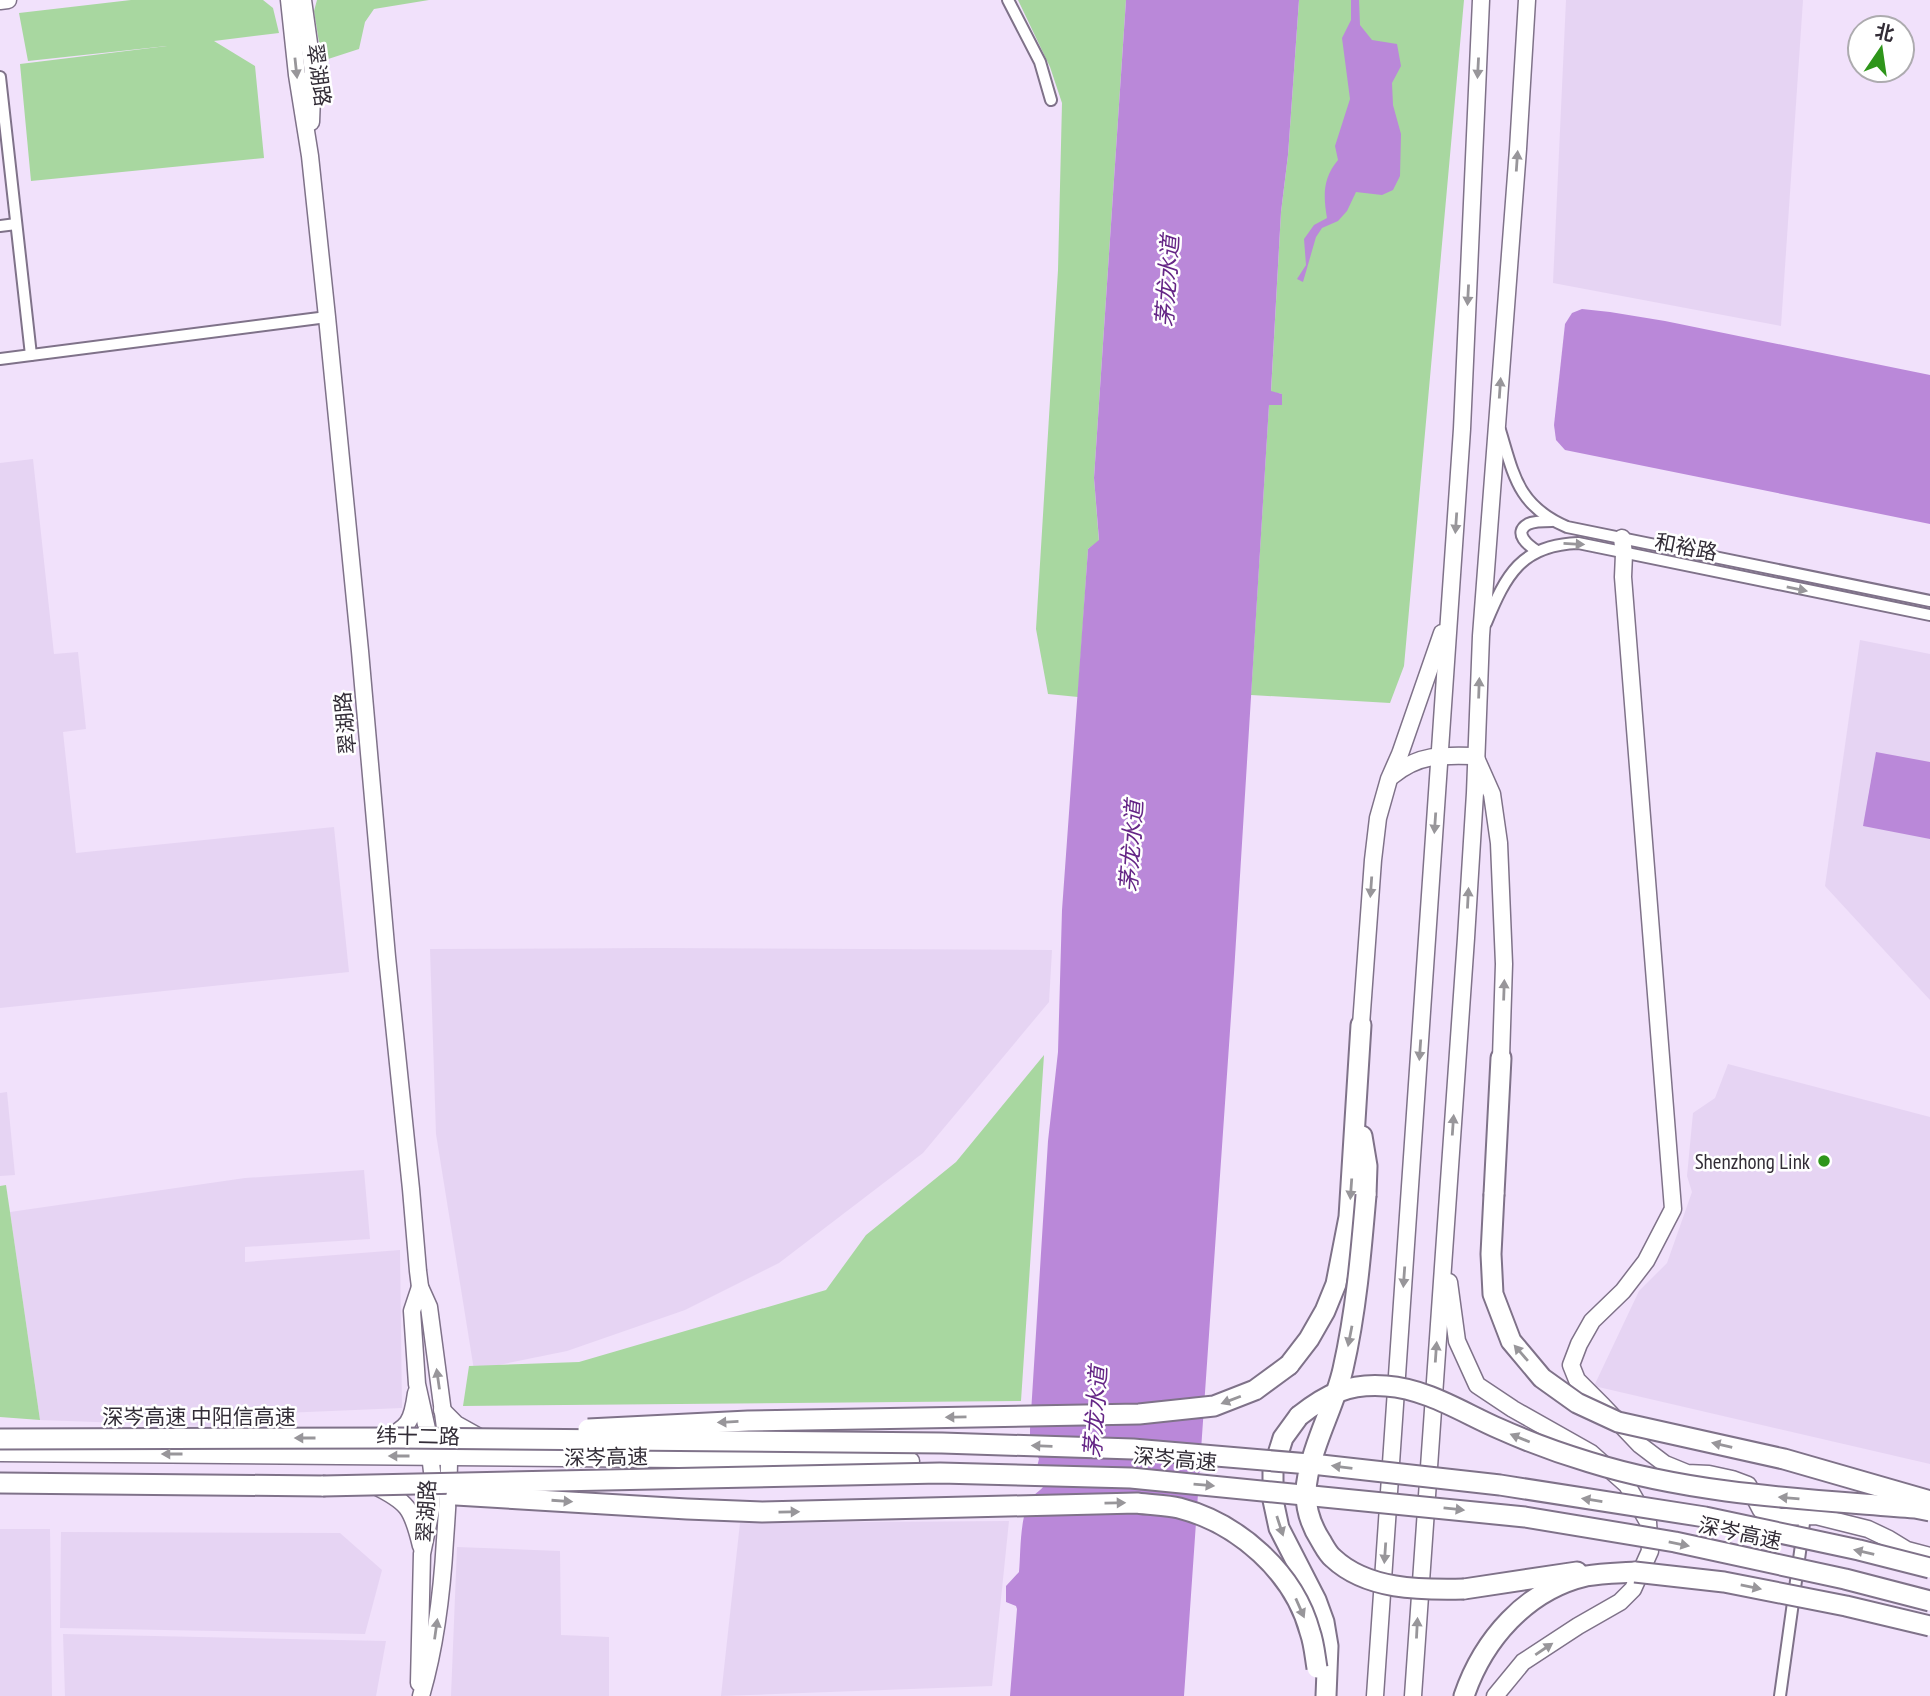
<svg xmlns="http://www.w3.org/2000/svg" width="1930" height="1696" viewBox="0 0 1930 1696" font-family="'PT Sans Narrow','Noto Sans SC',sans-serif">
<rect width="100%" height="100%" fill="#f1e1fb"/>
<!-- built -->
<g fill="#e6d4f3">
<polygon points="1566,0 1803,0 1781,326 1553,283"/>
<polygon points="33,459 54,654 78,652 86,729 63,732 76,853 334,827 349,972 0,1008 0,463"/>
<polygon points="1860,640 1930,654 1930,1000 1825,886"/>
<polygon points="660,948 1052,950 1049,1002 923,1153 779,1263 685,1310 567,1351 474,1370 436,1134 430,949"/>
<polygon points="1728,1064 1930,1117 1930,1464 1594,1386 1639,1291 1667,1263 1692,1192 1687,1176 1693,1113 1715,1098"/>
<polygon points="7,1092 15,1175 0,1176 0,1093"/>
<polygon points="364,1170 370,1239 245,1247 245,1262 400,1250 402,1408 260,1414 261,1428 40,1420 10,1212 245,1178"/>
<polygon points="1009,1521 992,1686 721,1696 740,1523"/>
<polygon points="0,1529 50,1529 52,1696 0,1696"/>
<polygon points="61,1532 340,1533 382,1570 365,1634 60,1628"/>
<polygon points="457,1547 560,1551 561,1635 609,1637 609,1696 451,1696"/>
<polygon points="63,1634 386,1641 376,1696 65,1696"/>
</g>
<!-- green -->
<g fill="#a8d7a0">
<polygon points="131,0 263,0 273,8 279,33 214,41 255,66 264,158 31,181 20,64 167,46 28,61 19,13"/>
<polygon points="317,0 429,0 374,9 365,22 359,49 322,61 314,11"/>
<polygon points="1018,0 1126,0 1094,478 1099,541 1088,549 1078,697 1048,694 1036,629 1058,270 1062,103 1050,67"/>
<polygon points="1299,0 1464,0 1404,666 1390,703 1251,695 1269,404 1282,405 1282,394 1271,392 1281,212 1288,155"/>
<polygon points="1044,1055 1021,1401 463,1406 469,1366 579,1362 826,1290 866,1235 956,1162"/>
<polygon points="6,1185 10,1212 40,1420 0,1417 0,1186"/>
</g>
<!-- water -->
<g fill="#ba88d9">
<path d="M1126 0H1299L1288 155 1281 212 1271 391 1282 394V405H1269L1234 973 1184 1696H1010L1017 1609 1016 1606 1006 1602V1586L1019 1572C1021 1552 1019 1510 1034 1495 1037 1492 1041 1490 1043 1487L1044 1481 1037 1467 1039 1459 1030 1442V1429L1048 1141 1058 1052 1062 910 1088 549 1099 540 1094 478Z"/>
<path d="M1351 0H1359L1360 25 1372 40 1397 44 1401 66 1392 83 1393 105 1401 134 1400 176 1393 190 1382 195 1356 192 1347 211 1338 221 1322 228 1316 237 1303 282 1297 279 1306 265 1304 239 1314 225 1327 218C1323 195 1323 178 1338 160L1335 146 1350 99 1342 38 1351 20Z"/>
<polygon points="1582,309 1610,312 1665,321 1930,375 1930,524 1565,450 1556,440 1554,425 1565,324 1572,313"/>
<polygon points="1876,752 1930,762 1930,839 1863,826"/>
</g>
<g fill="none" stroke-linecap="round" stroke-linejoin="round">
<!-- street casing -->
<g stroke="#7f7289" stroke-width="14">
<g id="street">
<polyline points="1008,0 1040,62 1051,100"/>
<polyline points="0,77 31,355"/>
<polyline points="0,226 16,224"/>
<polyline points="0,359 327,317"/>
<path d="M1500 430C1514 476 1518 506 1567 527L1930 601"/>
<path d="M1537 551C1529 546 1512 533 1528 524 1534 521 1545 521 1552 521"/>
<path d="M1486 623C1506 575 1521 545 1578 543L1930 615"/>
<polyline points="1780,1696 1805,1516"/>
</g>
</g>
<!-- secondary casing -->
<g stroke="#7f7289" stroke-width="19">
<g id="secondary">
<path d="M289 0 297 75 310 156 327 317 360 651 387 957 411 1189 418 1271 420 1287 429 1307 449 1458C449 1485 447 1512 445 1540 442 1593 436 1645 421 1696"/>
<polyline points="303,0 313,72 311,122"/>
<polyline points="0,1 8,0"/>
<polyline points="1622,538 1624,554 1623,577 1673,1209 1646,1261 1623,1291 1592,1321 1579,1344 1571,1365 1577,1380 1603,1406 1640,1445 1665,1464 1687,1473 1709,1474 1732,1479 1748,1485 1761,1510 1780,1517 1816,1516 1868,1529 1889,1539 1907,1550 1930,1556"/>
<polyline points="1476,758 1492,794 1499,843 1504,964 1501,1058"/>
<path d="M1392 776C1419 754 1442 755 1475 756"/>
<polyline points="1361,1025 1373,860 1378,818 1389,779 1400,754 1442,633"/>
<polyline points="1449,1282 1457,1341 1477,1385 1513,1409 1591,1453 1627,1485 1648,1522 1650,1551 1633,1589 1620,1602 1578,1626 1523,1662 1495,1696"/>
<polyline points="442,1410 456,1424 483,1439"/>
<path d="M383 1440C409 1427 412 1422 416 1393"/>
<polyline points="0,1453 911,1461"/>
<path d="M373 1485C408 1502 412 1508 421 1546"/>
<polyline points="419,1683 422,1554 431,1510 433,1480 427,1429 417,1384 412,1311 420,1287"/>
<polyline points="1375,1696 1462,429 1481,0"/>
<polyline points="1413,1696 1466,938 1475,793 1481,636 1518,149 1527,0"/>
</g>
</g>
<!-- highway casing -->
<g stroke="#7f7289" stroke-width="23">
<g id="highway">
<polyline points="1362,1136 1367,1166 1366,1195"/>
<polyline points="1494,1194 1501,1058"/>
<polyline points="1289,1365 1309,1339 1325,1311 1336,1284 1349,1217 1361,1025"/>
<polyline points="1299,1416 1283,1438 1273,1470 1273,1500 1279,1528 1316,1600 1324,1622 1328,1646 1326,1696"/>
<polyline points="0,1483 323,1486"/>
<polyline points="1464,1589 1577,1572"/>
<path d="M1464 1696C1483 1640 1526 1590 1586 1576 1602 1573 1619 1573 1635 1572"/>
</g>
</g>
<!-- street -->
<use href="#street" stroke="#fff" stroke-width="10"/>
<!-- secondary -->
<use href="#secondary" stroke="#fff" stroke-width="16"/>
<!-- highway -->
<use href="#highway" stroke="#fff" stroke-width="19"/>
<!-- highway-bridge casing -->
<g stroke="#7f7289" stroke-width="23" stroke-linecap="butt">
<g id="highway-bridge">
<polyline points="1494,1194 1491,1254 1493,1294 1511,1341 1542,1378 1577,1403 1618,1422 1784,1459 1930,1501"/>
<path d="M1366 1195C1361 1254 1356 1312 1343 1369 1335 1405 1315 1438 1308 1475 1303 1498 1308 1521 1321 1541 1324 1546 1328 1554 1333 1558 1367 1590 1420 1590 1464 1589"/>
<path d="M1299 1416C1327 1394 1349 1383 1386 1386 1428 1389 1463 1413 1500 1429 1529 1442 1559 1453 1589 1462 1695 1495 1806 1499 1915 1508L1930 1511"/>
<polyline points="588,1429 748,1421 1139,1414 1214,1406 1255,1390 1289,1365"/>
<polyline points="0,1439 398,1438 942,1443 1133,1449 1321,1465 1500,1485 1705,1517 1859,1550 1930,1568"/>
<polyline points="323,1486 940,1473 1131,1478 1525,1517 1675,1542 1845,1579 1930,1601"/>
<path d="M456 1495 687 1509 762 1512 1137 1503C1151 1505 1166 1505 1179 1508 1238 1523 1294 1572 1310 1632 1314 1643 1315 1656 1317 1668"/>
<polyline points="1635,1572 1724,1582 1846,1606 1930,1626"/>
</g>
</g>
<!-- highway-bridge -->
<use href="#highway-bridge" stroke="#fff" stroke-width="19"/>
</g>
<!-- one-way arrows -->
<defs><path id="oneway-solid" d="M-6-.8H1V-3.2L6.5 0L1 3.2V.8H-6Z" transform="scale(1.75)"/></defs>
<g fill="#98969a">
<use href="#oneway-solid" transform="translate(296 68) rotate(84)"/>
<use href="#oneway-solid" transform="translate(1478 68) rotate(93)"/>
<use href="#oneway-solid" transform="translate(1517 161) rotate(-86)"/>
<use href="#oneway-solid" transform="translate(1468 295) rotate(93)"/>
<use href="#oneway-solid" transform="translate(1500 388) rotate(-86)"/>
<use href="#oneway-solid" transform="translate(1456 523) rotate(94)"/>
<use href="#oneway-solid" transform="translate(1574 544) rotate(3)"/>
<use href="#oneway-solid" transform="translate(1797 589) rotate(11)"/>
<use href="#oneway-solid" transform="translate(1479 688) rotate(-88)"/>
<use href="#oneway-solid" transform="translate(1435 823) rotate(94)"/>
<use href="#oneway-solid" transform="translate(1371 887) rotate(94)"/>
<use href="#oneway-solid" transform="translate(1468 898) rotate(-87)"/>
<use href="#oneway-solid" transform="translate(1504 990) rotate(-88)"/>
<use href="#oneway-solid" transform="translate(1420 1050) rotate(94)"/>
<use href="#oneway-solid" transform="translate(1453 1125) rotate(-86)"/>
<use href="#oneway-solid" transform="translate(1351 1189) rotate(94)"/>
<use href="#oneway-solid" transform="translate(1404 1277) rotate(94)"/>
<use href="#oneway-solid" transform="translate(1350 1336) rotate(101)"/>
<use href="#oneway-solid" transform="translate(1436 1352) rotate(-86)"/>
<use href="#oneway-solid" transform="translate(1521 1353) rotate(-131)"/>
<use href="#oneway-solid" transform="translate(438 1379) rotate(-98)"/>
<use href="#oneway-solid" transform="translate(1231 1400) rotate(159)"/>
<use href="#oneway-solid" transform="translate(956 1417) rotate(179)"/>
<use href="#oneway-solid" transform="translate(728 1422) rotate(177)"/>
<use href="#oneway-solid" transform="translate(305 1438) rotate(180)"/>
<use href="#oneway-solid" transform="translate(1520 1438) rotate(-158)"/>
<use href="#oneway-solid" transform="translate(1722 1445) rotate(-167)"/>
<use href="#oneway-solid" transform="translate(1042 1446) rotate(-178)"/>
<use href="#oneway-solid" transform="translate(172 1454) rotate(-180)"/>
<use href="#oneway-solid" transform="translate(399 1456) rotate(-180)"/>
<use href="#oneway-solid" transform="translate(1342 1467) rotate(-173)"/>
<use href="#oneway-solid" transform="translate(1204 1485) rotate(5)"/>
<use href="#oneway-solid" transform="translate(1789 1498) rotate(-175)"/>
<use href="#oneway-solid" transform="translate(1592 1500) rotate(-171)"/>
<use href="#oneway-solid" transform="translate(562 1501) rotate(4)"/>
<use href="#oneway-solid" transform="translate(1115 1503) rotate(-1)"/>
<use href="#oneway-solid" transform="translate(1454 1509) rotate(6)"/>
<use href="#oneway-solid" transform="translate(789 1512) rotate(-1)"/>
<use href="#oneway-solid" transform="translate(1280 1526) rotate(72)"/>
<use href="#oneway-solid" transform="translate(1679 1544) rotate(11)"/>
<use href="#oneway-solid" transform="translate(1864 1552) rotate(-167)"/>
<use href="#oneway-solid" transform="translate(1385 1553) rotate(94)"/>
<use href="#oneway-solid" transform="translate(1751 1587) rotate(11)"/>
<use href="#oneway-solid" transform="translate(1300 1608) rotate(66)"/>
<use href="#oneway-solid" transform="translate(1417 1628) rotate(-87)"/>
<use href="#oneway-solid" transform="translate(436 1629) rotate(-82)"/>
<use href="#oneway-solid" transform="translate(1544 1649) rotate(-34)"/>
</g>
<!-- markers -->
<circle fill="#2e951a" stroke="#fff" stroke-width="2.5" cx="1824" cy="1161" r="7"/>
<g text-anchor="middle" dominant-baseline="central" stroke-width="5" stroke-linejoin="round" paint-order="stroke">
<!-- street labels -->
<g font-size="21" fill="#322c36" stroke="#fff">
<text transform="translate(319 75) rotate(82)">翠湖路</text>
<text transform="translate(1686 547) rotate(11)">和裕路</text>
<text transform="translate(345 723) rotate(-95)">翠湖路</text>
<text x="199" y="1416">深岑高速 中阳信高速</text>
<text transform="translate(418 1436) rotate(1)">纬十二路</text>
<text transform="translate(606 1457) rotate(-1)">深岑高速</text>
<text transform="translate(1175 1459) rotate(5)">深岑高速</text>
<text transform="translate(426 1511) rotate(-87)">翠湖路</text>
<text transform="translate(1740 1533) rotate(12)">深岑高速</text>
</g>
<!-- poi labels -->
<g font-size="21" fill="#322c36" stroke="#fff" text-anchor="end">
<text x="1810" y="1161">Shenzhong Link</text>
</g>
<!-- water labels -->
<g font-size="23" font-style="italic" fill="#652686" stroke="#fff">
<text transform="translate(1167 281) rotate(-86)">茅龙水道</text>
<text transform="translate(1131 846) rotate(-86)">茅龙水道</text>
<text transform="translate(1095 1412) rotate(-86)">茅龙水道</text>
</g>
</g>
<!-- north arrow -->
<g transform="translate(1881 49) rotate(13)"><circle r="33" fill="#ffffff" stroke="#adabaf" stroke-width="2"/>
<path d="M0-5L12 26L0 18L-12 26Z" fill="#2e951a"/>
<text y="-10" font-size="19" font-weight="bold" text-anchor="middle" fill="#322c36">北</text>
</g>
</svg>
